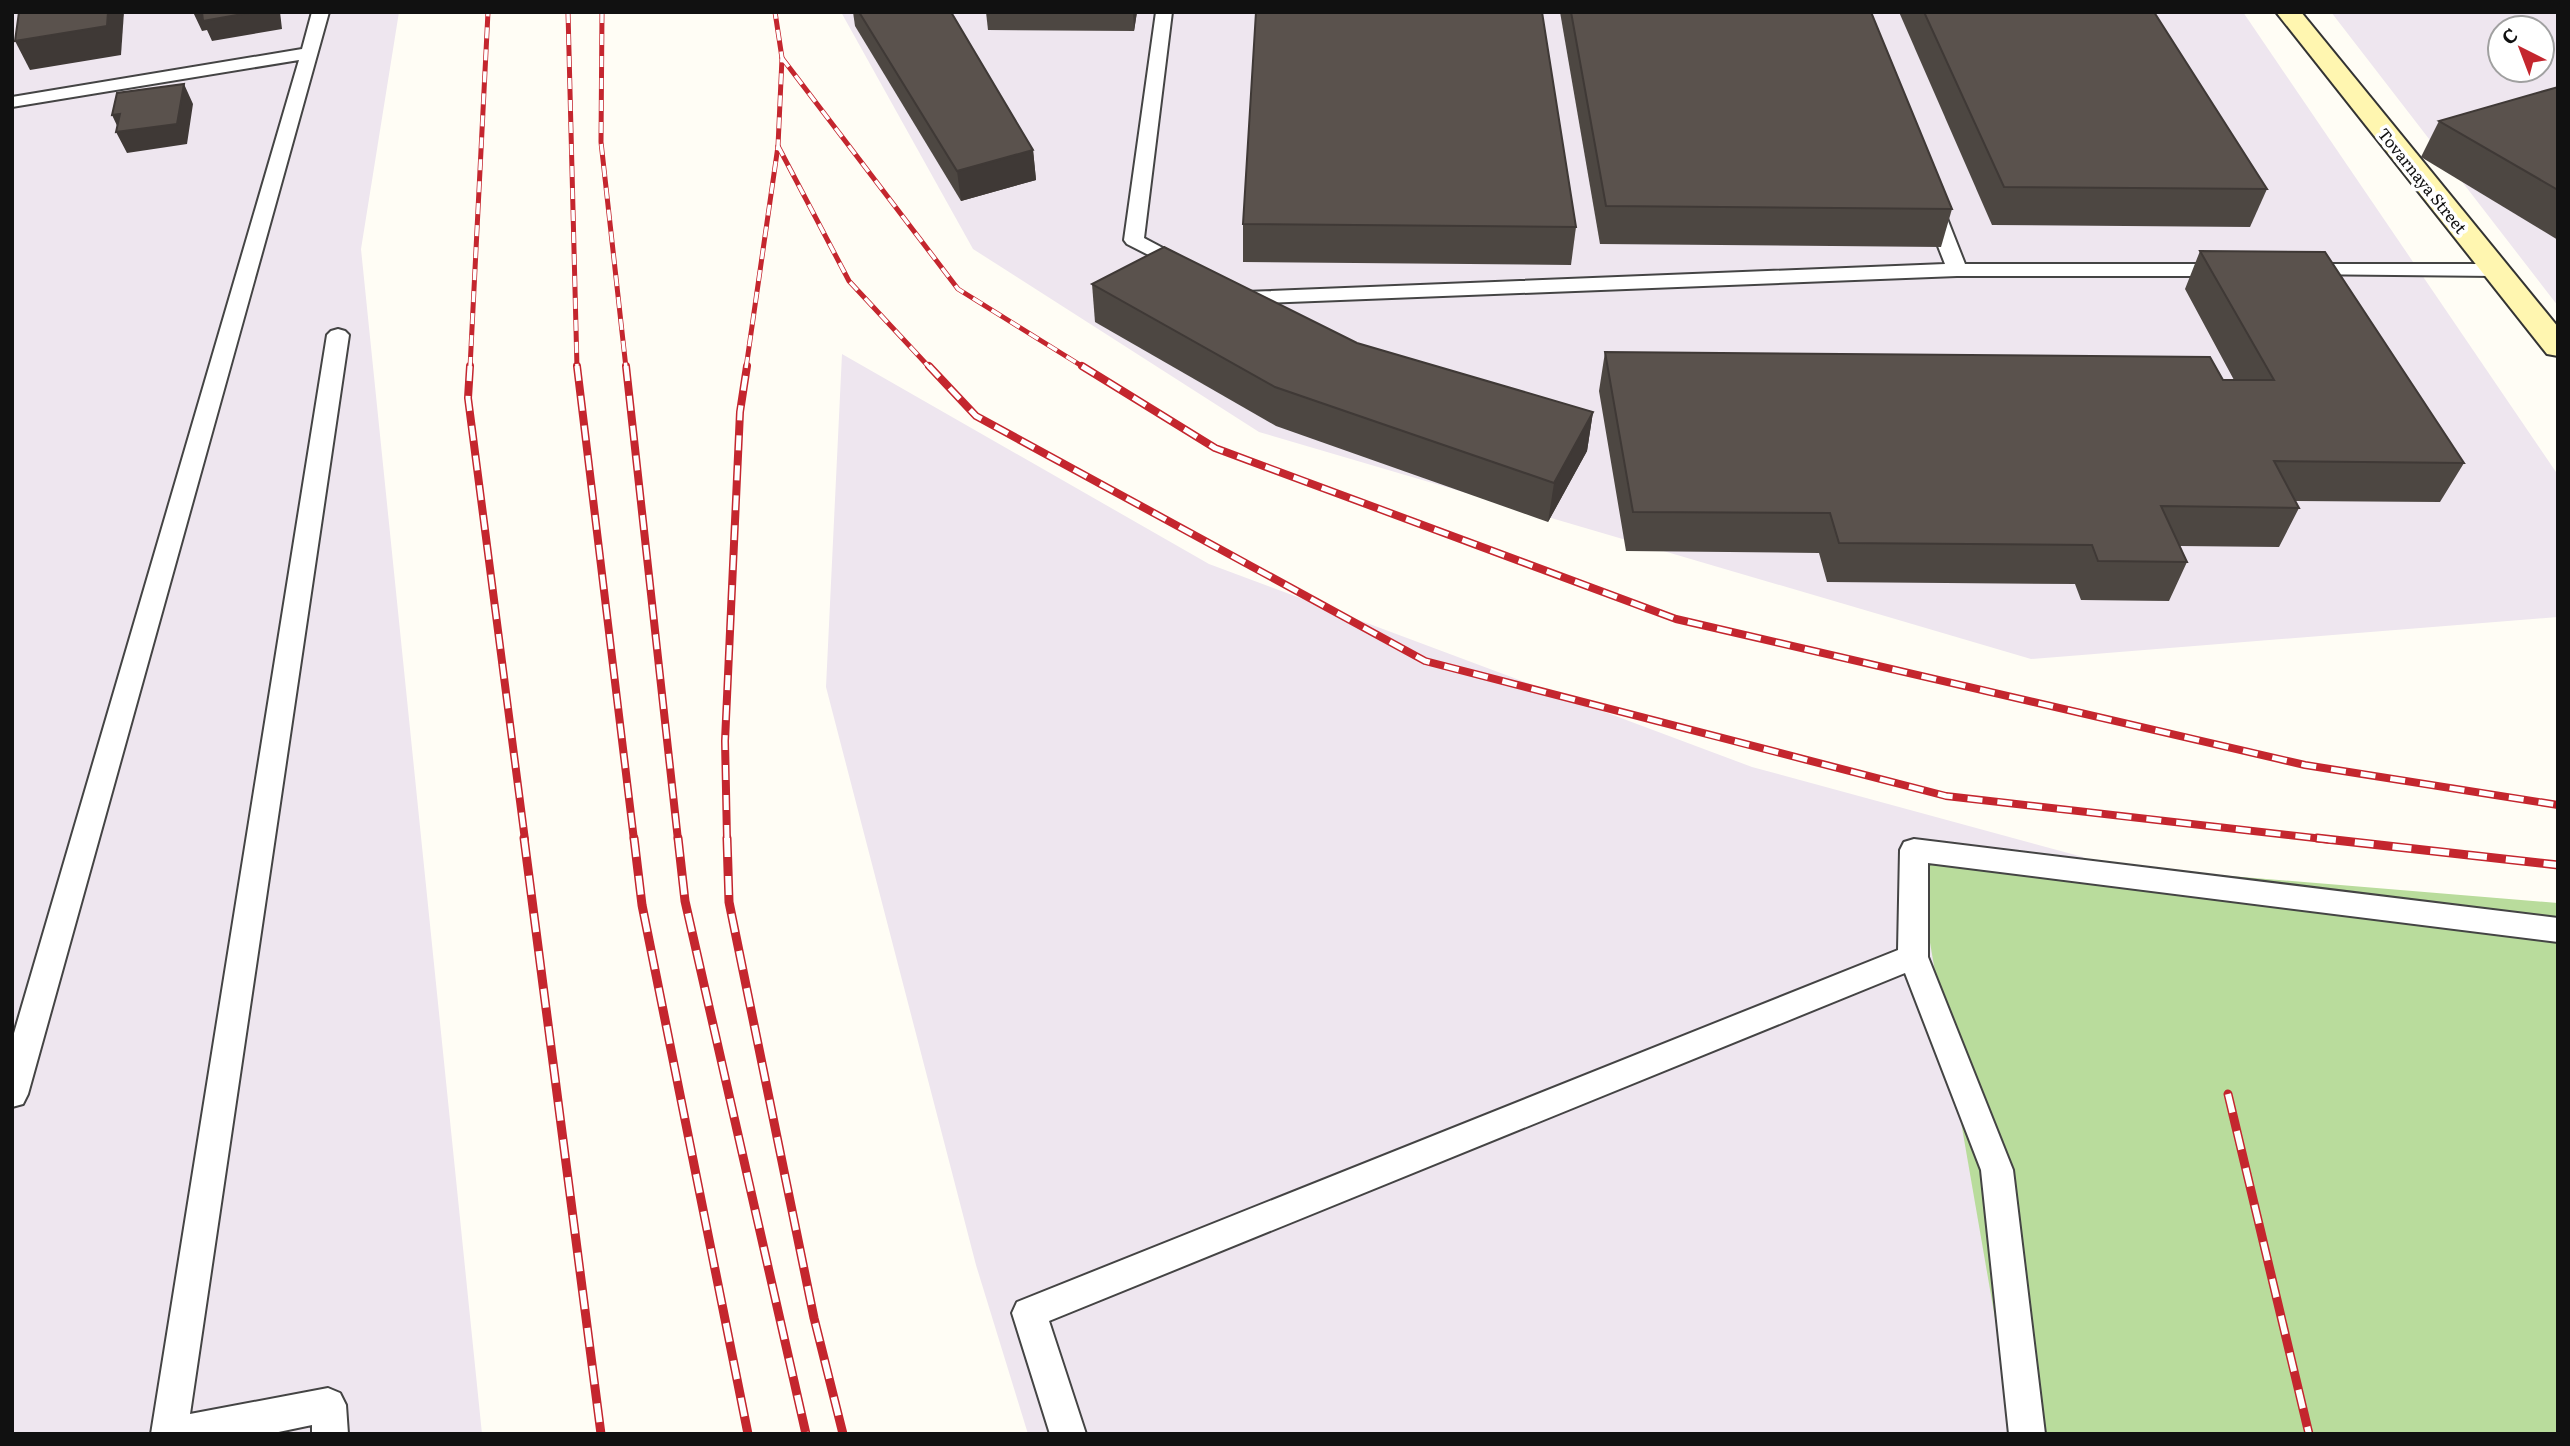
<svg xmlns="http://www.w3.org/2000/svg" width="2570" height="1446" viewBox="0 0 2570 1446" font-family="Literata,serif">
<rect width="100%" height="100%" fill="#fffdf5"/>
<!-- industrial -->
<g fill="#eee6ef" fill-rule="evenodd">
<polygon points="12,12 399,12 361,249 482,1434 12,1434"/>
<polygon points="841,12 2243,12 2558,475 2558,617 2031,659 1259,432 973,249"/>
<path d="M2331 12H2558V306ZM2500 28H2542V70H2500Z"/>
<polygon points="842,354 1209,564 1752,767 2083,857 2220,1434 1028,1434 976,1265 826,687"/>
</g>
<!-- forest -->
<polygon fill="#b9dc9c" points="1914,850 2558,903 2558,1434 2015,1434"/>
<g fill="none" stroke-linecap="round" stroke-linejoin="round">
<!-- lane casing -->
<g stroke="#444" stroke-width="4">
<g id="lane">
<polygon points="312,12 329,12 28,1094 23,1104 12,1107 12,1040 299,60 12,107 12,97 302,49"/>
<polygon points="1156,12 1172,12 1144,238 1193,264 1196,268 1193,272 1186,274 1127,244 1124,240"/>
<polygon points="1931,197 1941,203 1965,264 2227,264 2234,266 2237,270 2234,274 2227,276 1957,276 1241,304 1225,297 1222,293 1225,289 1232,287 1245,292 1945,264 1921,203"/>
<polygon points="2301,264 2495,264 2502,266 2505,270 2502,274 2495,276 2294,274 2291,270 2294,266"/>
<polygon points="338,329 345,331 349,335 190,1414 328,1388 340,1393 346,1405 348,1434 312,1434 312,1425 269,1434 151,1434 327,335 331,331"/>
<polygon points="1914,839 2558,918 2558,942 1928,863 1928,957 2013,1170 2045,1434 2009,1434 1981,1170 1905,973 1049,1321 1086,1434 1050,1434 1012,1313 1017,1302 1898,950 1900,850 1904,842"/>
</g>
</g>
<!-- secondary casing -->
<g stroke="#333" stroke-width="4">
<polygon id="secondary" points="2276,12 2301,12 2558,327 2558,356 2547,354"/>
</g>
<!-- lane -->
<use href="#lane" fill="#fff" fill-rule="evenodd"/>
<!-- secondary -->
<use href="#secondary" fill="#fff6b0" fill-rule="evenodd"/>
<!-- rail-far2 casing -->
<g stroke="#c4262e" stroke-width="5">
<g id="rail-far2">
<polyline points="568,12 577,368"/>
<polyline points="602,12 601,142 626,368"/>
<polyline points="782,58 958,289 1085,368"/>
<polyline points="778,146 849,281 930,368"/>
<polyline points="470,368 488,12"/>
<polyline points="746,368 778,146 782,58 775,12"/>
</g>
</g>
<!-- rail-far1 casing -->
<g stroke="#c4262e" stroke-width="8">
<g id="rail-far1">
<polyline points="470,366 468,398 525,840"/>
<polyline points="577,366 634,840"/>
<polyline points="626,366 678,840"/>
<polyline points="929,366 976,416 1425,661 1946,796 2332,840"/>
<polyline points="1082,366 1215,448 1676,619 2305,765 2558,805"/>
<polyline points="727,840 725,741 740,412 747,366"/>
</g>
</g>
<!-- rail casing -->
<g stroke="#c4262e" stroke-width="9">
<g id="rail">
<polyline points="524,838 601,1434"/>
<polyline points="634,838 642,905 748,1434"/>
<polyline points="678,838 685,901 806,1434"/>
<polyline points="727,838 729,902 814,1318 843,1434"/>
<polyline points="2317,838 2558,865"/>
<polyline points="2228,1094 2309,1434"/>
</g>
</g>
<!-- rail-far2 -->
<use href="#rail-far2" stroke="#fff" stroke-width="3.5" stroke-dasharray="11" stroke-linecap="butt"/>
<!-- rail-far1 -->
<use href="#rail-far1" stroke="#fff" stroke-width="5" stroke-dasharray="15" stroke-linecap="butt"/>
<!-- rail -->
<use href="#rail" stroke="#fff" stroke-width="6" stroke-dasharray="19" stroke-linecap="butt"/>
</g>
<!-- wall -->
<g fill="#4d4742">
<polygon points="853,12 951,12 1033,150 1036,180 961,201 855,26"/>
<polygon points="986,12 1137,12 1134,31 988,30"/>
<polygon points="1560,12 1871,12 1952,209 1941,247 1600,244"/>
<polygon points="1899,12 2154,12 2267,189 2250,227 1992,225"/>
<polygon points="2558,87 2558,240 2421,157 2439,121"/>
<polygon points="1243,224 1576,227 1571,265 1243,262"/>
<polygon points="2200,251 2464,463 2440,502 2295,501 2299,508 2279,547 2180,546 2187,562 2169,601 2081,600 2075,584 1827,582 1819,553 1626,551 1599,391 1605,352 2234,380 2185,289"/>
<polygon points="1092,284 1593,412 1587,451 1548,522 1276,426 1095,322"/>
</g>
<!-- shaded-wall -->
<g fill="#3f3936">
<polygon points="108,12 124,12 121,55 30,70 15,41"/>
<polygon points="193,12 280,12 282,29 212,41 207,30 202,31"/>
<polygon points="1133,12 1137,12 1134,31"/>
<polygon points="184,84 193,104 187,144 127,153 116,132 120,132 112,115 120,114"/>
<polygon points="1033,150 1036,180 961,201 957,171"/>
<polygon points="1593,412 1587,451 1548,522 1554,483"/>
</g>
<!-- building -->
<g fill="#5a524d" stroke="#3f3936" stroke-width="2">
<polygon points="19,12 108,12 107,26 15,41"/>
<polygon points="202,12 254,12 203,21"/>
<polygon points="859,12 951,12 1033,150 957,171"/>
<polygon points="1256,12 1542,12 1576,227 1243,224"/>
<polygon points="1571,12 1871,12 1952,209 1606,206"/>
<polygon points="1924,12 2154,12 2267,189 2004,187"/>
<polygon points="184,84 177,124 116,132 120,114 112,115 117,93"/>
<polygon points="2558,87 2558,190 2439,121"/>
<polygon points="1164,247 1357,343 1593,412 1554,483 1275,387 1092,284"/>
<polygon points="2200,251 2325,252 2464,463 2274,461 2299,508 2161,506 2187,562 2098,561 2092,545 1839,543 1830,513 1633,512 1605,352 2210,357 2223,380 2274,380"/>
</g>
<g text-anchor="middle" dominant-baseline="central" stroke-width="7" stroke-linejoin="round" paint-order="stroke">
<!-- far-street labels -->
<g font-size="16" fill="#111" stroke="#fff">
<text transform="translate(2423 180) rotate(51)">Tovarnaya Street</text>
</g>
</g>
<!-- border -->
<rect width="2570" height="1446" fill="none" stroke="#111111" stroke-width="28"/>
<!-- north arrow -->
<g transform="translate(2521 49) rotate(318)"><circle r="33" fill="#ffffff" stroke="#a0a0a0" stroke-width="2"/>
<path d="M0-5L12 26L0 18L-12 26Z" fill="#c4262e"/>
<text y="-10" font-size="19" font-weight="bold" text-anchor="middle" fill="#111111">С</text>
</g>
</svg>
